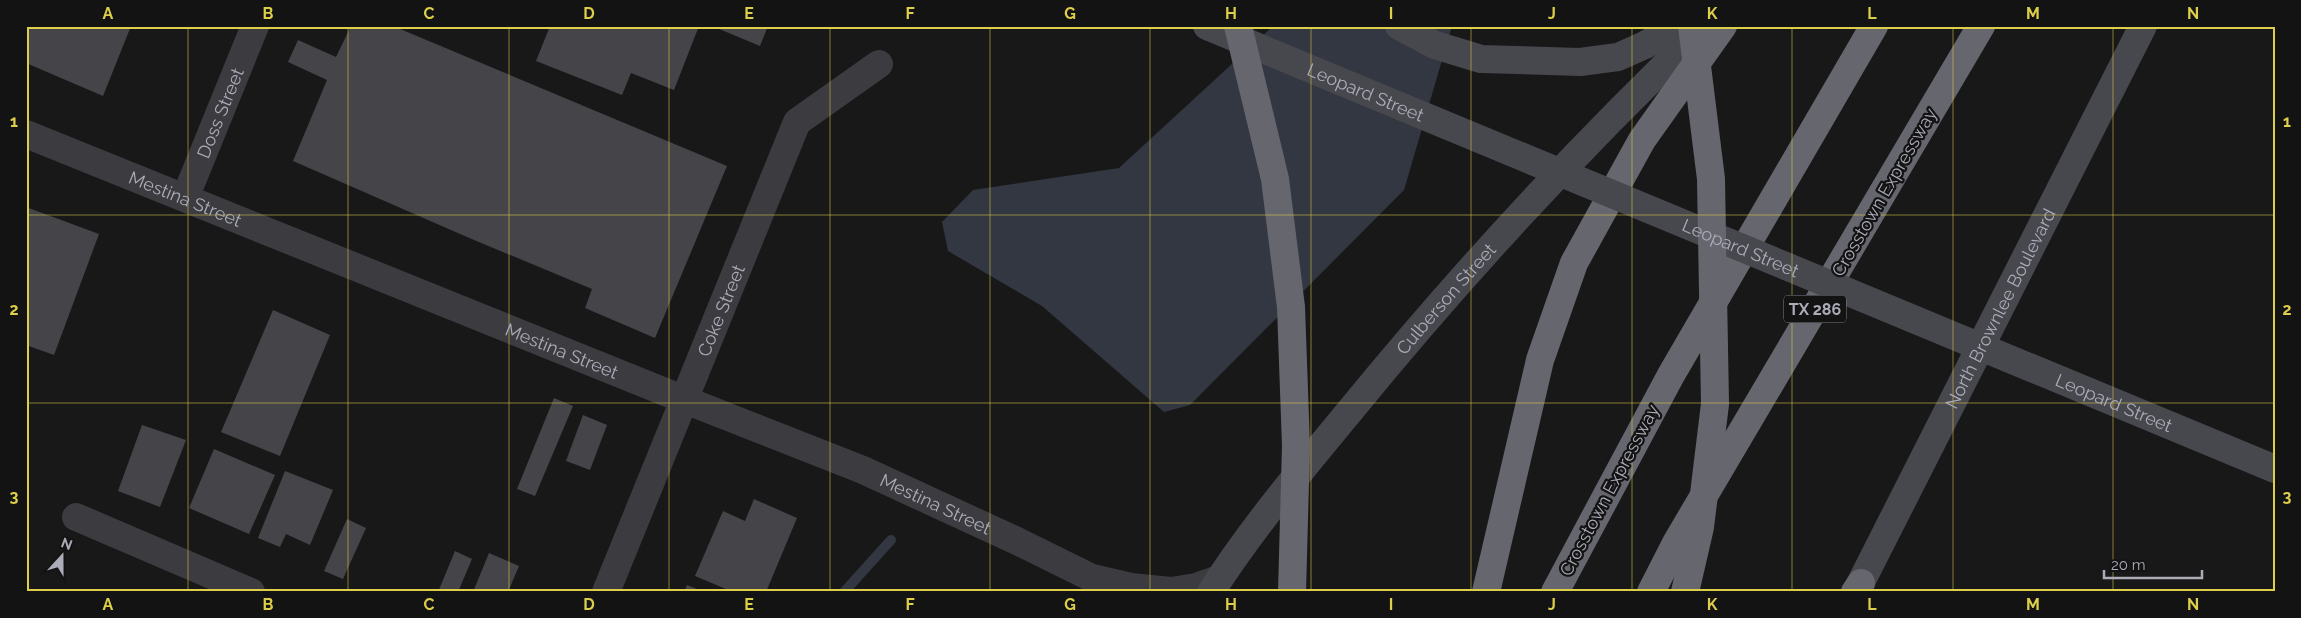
<svg xmlns="http://www.w3.org/2000/svg" width="2301" height="618" viewBox="0 0 2301 618" font-family="Raleway,sans-serif">
<rect width="100%" height="100%" fill="#181819"/>
<!-- water -->
<polygon fill="#323741" points="1273,26 1452,26 1404,190 1190,405 1164,412 1042,306 948,251 942,222 973,190 1119,168"/>
<g fill="none" stroke-linecap="round" stroke-linejoin="round">
<!-- stream -->
<polyline stroke="#323741" stroke-width="10" points="844,592 891,540"/>
</g>
<!-- building -->
<g fill="#454549">
<polygon points="26,26 131,26 103,96 26,63"/>
<polygon points="351,26 393,26 727,166 655,338 585,308 592,289 467,237 293,161 327,80 288,62 298,40 336,57"/>
<polygon points="550,26 699,26 674,90 631,73 622,95 536,61"/>
<polygon points="712,26 768,26 760,46"/>
<polygon points="26,207 99,234 54,355 26,345"/>
<polygon points="273,310 330,335 280,456 221,432"/>
<polygon points="554,398 573,406 535,496 517,489"/>
<polygon points="583,415 607,425 590,470 566,461"/>
<polygon points="142,425 186,440 160,507 118,491"/>
<polygon points="214,449 275,475 249,534 189,508"/>
<polygon points="285,471 333,490 310,545 286,534 280,547 258,538"/>
<polygon points="754,499 797,518 766,592 733,592 695,576 723,511 745,521"/>
<polygon points="347,519 366,528 343,579 324,571"/>
<polygon points="455,551 472,559 458,592 438,592"/>
<polygon points="489,553 519,566 508,592 473,592"/>
<polygon points="687,585 704,592 684,592"/>
</g>
<g fill="none" stroke-linecap="round" stroke-linejoin="round">
<!-- street -->
<g stroke="#3b3b40" stroke-width="28">
<path id="s1" d="M26 134 685 400 863 470 1017 541 1092 578 1131 587 1171 591 1196 587 1219 579"/>
<path id="s2" d="M185 198 255 26"/>
<polyline points="76,517 251,592"/>
<path id="s3" d="M606 592 797 122 879 64"/>
</g>
<!-- secondary -->
<g stroke="#47474e" stroke-width="28">
<polyline points="1399,26 1435,45 1481,59 1580,62 1618,57 1645,45 1678,26"/>
<path id="s4" d="M1211 592C1252 528 1301 470 1349 412 1460 276 1579 147 1706 26"/>
<path id="s5" d="M1856 592 2143 26"/>
</g>
<!-- highway -->
<g stroke="#66666e" stroke-width="28">
<polyline points="1486,592 1540,360 1574,263 1642,140 1723,26"/>
<polyline points="1555,592 1671,375 1874,26"/>
<polyline points="1651,592 1676,543 1981,26"/>
<polyline points="1855,592 1861,583"/>
</g>
<!-- secondary-bridge -->
<path stroke="#47474e" stroke-width="28" id="s6" d="M1207 26 2275 469"/>
<!-- highway-bridge -->
<g stroke="#66666e" stroke-width="28">
<polyline points="1238,26 1275,179 1291,307 1296,446 1292,592"/>
<polyline points="1685,592 1700,527 1715,404 1711,179 1692,26"/>
</g>
</g>
<!-- grid -->
<path fill="none" stroke="#decf4a" stroke-width="1" stroke-opacity="0.55" d="M188 26V592M348 26V592M509 26V592M669 26V592M830 26V592M990 26V592M1150 26V592M1311 26V592M1471 26V592M1632 26V592M1792 26V592M1953 26V592M2113 26V592M26 215H2275M26 403H2275"/>
<g text-anchor="middle" dominant-baseline="central" stroke-width="4.5" stroke-linejoin="round" paint-order="stroke">
<!-- shield labels -->
<rect fill="#131314" stroke="#7d7e87" stroke-width="1" x="1784" y="295.5" width="62" height="27" rx="4"/>
<g font-size="16" font-weight="bold" fill="#abacb8">
<text x="1815" y="309">TX 286</text>
</g>
<!-- street labels -->
<g font-size="18" fill="#abacb8" stroke="#131314">
<text stroke="none"><textPath href="#s6" startOffset="172">Leopard Street</textPath></text>
<text stroke="none"><textPath href="#s2" startOffset="92">Doss Street</textPath></text>
<text transform="translate(1884 192) rotate(-60)">Crosstown Expressway</text>
<text stroke="none"><textPath href="#s1" startOffset="172">Mestina Street</textPath></text>
<text stroke="none"><textPath href="#s6" startOffset="578">Leopard Street</textPath></text>
<text stroke="none"><textPath href="#s4" startOffset="376">Culberson Street</textPath></text>
<text stroke="none"><textPath href="#s5" startOffset="318">North Brownlee Boulevard</textPath></text>
<text stroke="none"><textPath href="#s3" startOffset="304">Coke Street</textPath></text>
<text stroke="none"><textPath href="#s1" startOffset="578">Mestina Street</textPath></text>
<text stroke="none"><textPath href="#s6" startOffset="982">Leopard Street</textPath></text>
<text transform="translate(1609 490) rotate(-62)">Crosstown Expressway</text>
<text stroke="none"><textPath href="#s1" startOffset="982">Mestina Street</textPath></text>
</g>
</g>
<!-- border -->
<rect width="2301" height="618" fill="none" stroke="#131314" stroke-width="55"/>
<!-- north arrow -->
<g transform="translate(62 556) rotate(21)" stroke="#131314" stroke-width="4" paint-order="stroke">
<path d="M0-4L9 19L0 12L-9 19Z" fill="#abacb8"/>
<text y="-8" font-size="14" font-weight="bold" text-anchor="middle" fill="#abacb8">N</text>
</g>
<!-- scale -->
<path d="M2104 570v8h98v-8" fill="none" stroke="#abacb8" stroke-width="2.5"/>
<text x="2111" y="570" font-size="15" fill="#abacb8" stroke="#131314" stroke-width="4" paint-order="stroke">20 m</text>
<rect x="28" y="28" width="2246" height="562" fill="none" stroke="#decf4a" stroke-width="2"/>
<g font-size="16" text-anchor="middle" font-weight="bold" fill="#decf4a">
<text x="108" y="19">A</text>
<text x="268" y="19">B</text>
<text x="429" y="19">C</text>
<text x="589" y="19">D</text>
<text x="749" y="19">E</text>
<text x="910" y="19">F</text>
<text x="1070" y="19">G</text>
<text x="1231" y="19">H</text>
<text x="1391" y="19">I</text>
<text x="1552" y="19">J</text>
<text x="1712" y="19">K</text>
<text x="1872" y="19">L</text>
<text x="2033" y="19">M</text>
<text x="2193" y="19">N</text>
<text x="14" y="127">1</text>
<text x="2287" y="127">1</text>
<text x="14" y="315">2</text>
<text x="2287" y="315">2</text>
<text x="14" y="502">3</text>
<text x="2287" y="502">3</text>
<text x="108" y="610">A</text>
<text x="268" y="610">B</text>
<text x="429" y="610">C</text>
<text x="589" y="610">D</text>
<text x="749" y="610">E</text>
<text x="910" y="610">F</text>
<text x="1070" y="610">G</text>
<text x="1231" y="610">H</text>
<text x="1391" y="610">I</text>
<text x="1552" y="610">J</text>
<text x="1712" y="610">K</text>
<text x="1872" y="610">L</text>
<text x="2033" y="610">M</text>
<text x="2193" y="610">N</text>
</g>
</svg>
